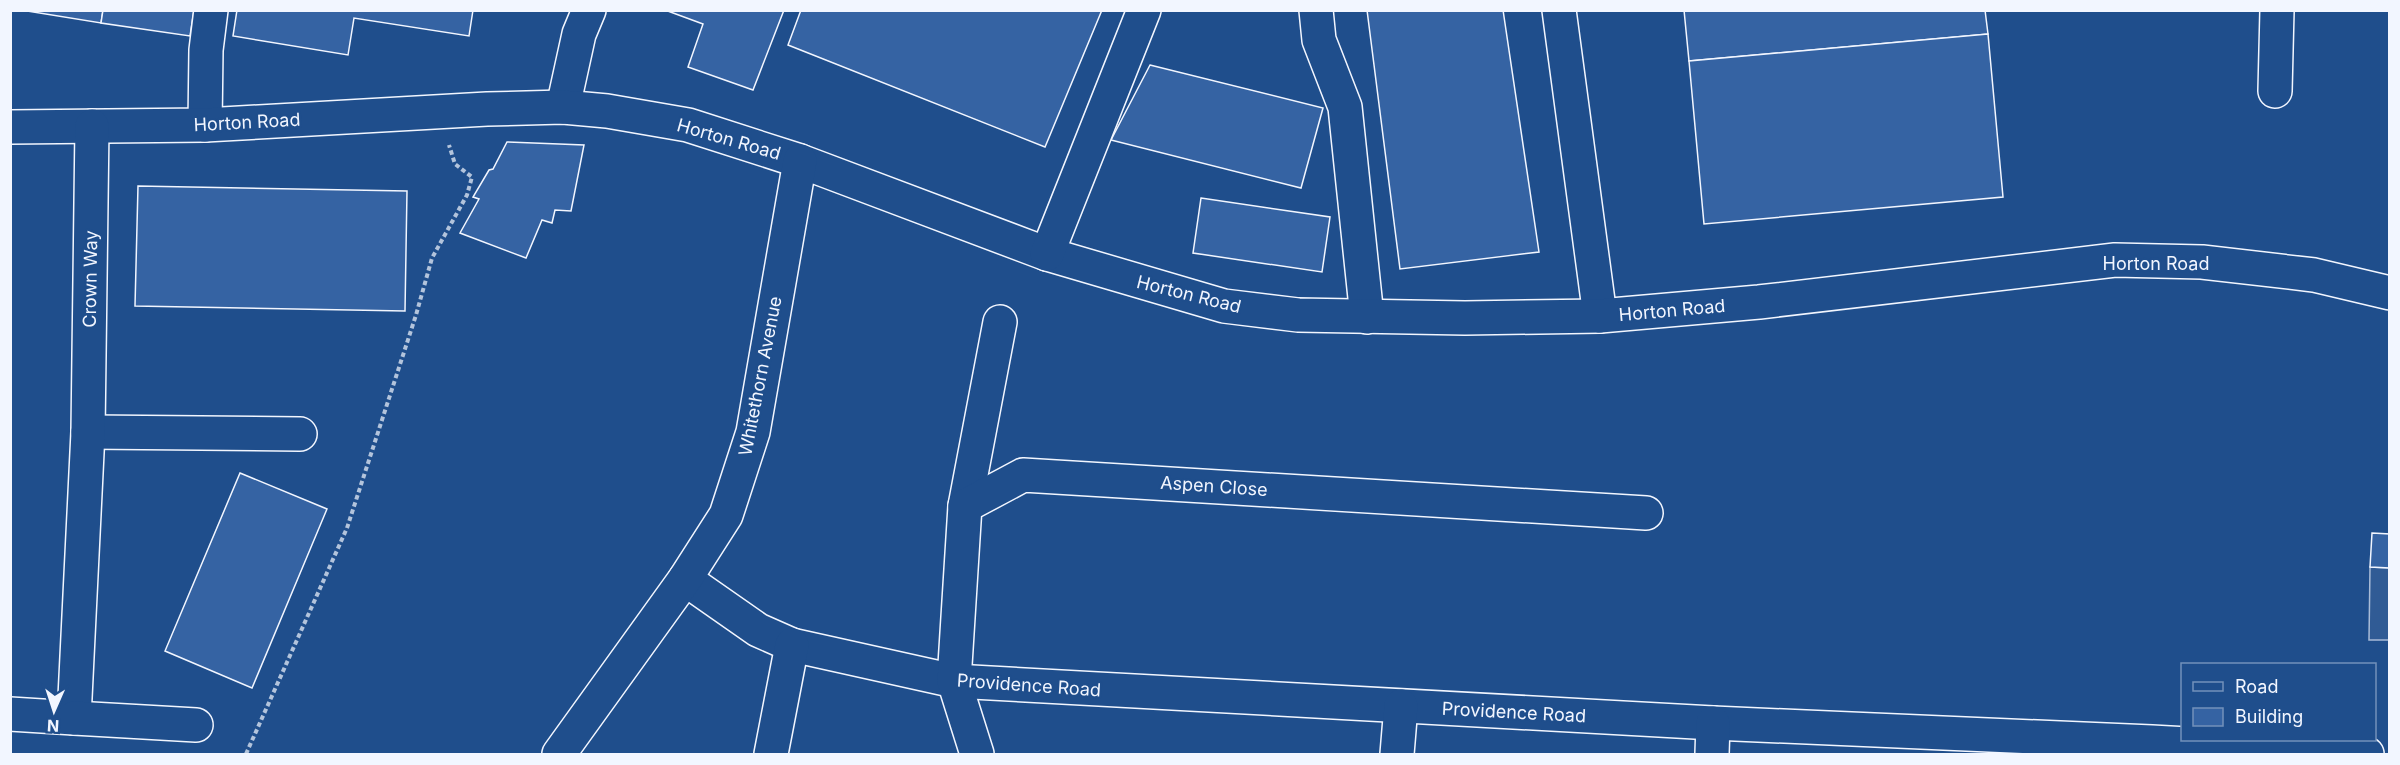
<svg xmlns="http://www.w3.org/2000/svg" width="2400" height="765" viewBox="0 0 2400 765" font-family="Inter,sans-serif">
<rect width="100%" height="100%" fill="#1f4e8c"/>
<!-- built -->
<polygon fill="#305b95" stroke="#a8bbd7" stroke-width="1.5" points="2370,567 2389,568 2389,640 2369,640"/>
<!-- building -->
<g fill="#3563a3" stroke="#f2f6ff" stroke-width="1.5">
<polygon points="21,10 103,10 101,23"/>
<polygon points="103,10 194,10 190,36 101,23"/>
<polygon points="237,10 473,10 469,36 354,18 348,55 233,36"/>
<polygon points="665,10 784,10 753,90 688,67 703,24"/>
<polygon points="801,10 1102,10 1045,147 788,45"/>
<polygon points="1367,10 1503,10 1539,252 1400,269"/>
<polygon points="1684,10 1985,10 1988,34 1689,61"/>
<polygon points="1988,34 2003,197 1704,224 1689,61"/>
<polygon points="1150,65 1323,108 1301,188 1111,140"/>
<polygon points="507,142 584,145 571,211 555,210 552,223 542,220 526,258 460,233 479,199 473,197 489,170 493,169"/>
<polygon points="138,186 407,191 405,311 135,306"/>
<polygon points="1201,198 1330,217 1322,272 1193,253"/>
<polygon points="240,473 327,509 252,688 165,651"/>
<polygon points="2372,533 2390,534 2390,568 2370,567"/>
</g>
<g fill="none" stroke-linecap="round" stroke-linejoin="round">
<!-- minor casing -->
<g stroke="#f2f6ff" stroke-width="36">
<g id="minor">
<polyline points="1316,10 1319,40 1345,107 1367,317"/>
<polyline points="1559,10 1600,316"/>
<polyline points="2275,91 2277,10"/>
<polyline points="563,107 579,34 589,10"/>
<polyline points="205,125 206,50 211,10"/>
<polyline points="10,127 205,125 487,109 563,107 607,111 688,125 800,161 1047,254 1224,306 1298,315 1465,318 1600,316 1759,302 2115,260 2202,262 2314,275 2390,293"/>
<polyline points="1047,254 1144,10"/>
<polyline points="88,432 300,434"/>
<polyline points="965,506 1000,322"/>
<polyline points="685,579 758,630 792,645 954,681 1713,723 2152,742 2367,754"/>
<polyline points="10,714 74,718 88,432 92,126"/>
<polyline points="74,718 196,725"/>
<polyline points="559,754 685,579 726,515 753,432 800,161"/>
<polyline points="771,754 792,645"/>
<polyline points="977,754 954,681 965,506 1023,475 1646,513"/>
<polyline points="1397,754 1401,706"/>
<polyline points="1712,754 1713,723"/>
</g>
</g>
<!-- path -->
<polyline stroke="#b3c4dc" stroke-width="4" stroke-dasharray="4.5 3" stroke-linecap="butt" points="246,754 347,528 416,315 432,258 467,195 472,177 455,164 449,145"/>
<!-- minor -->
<use href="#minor" stroke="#1f4e8c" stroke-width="33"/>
</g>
<g text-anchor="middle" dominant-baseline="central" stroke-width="4.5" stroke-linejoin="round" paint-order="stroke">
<!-- street labels -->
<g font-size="18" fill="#f2f6ff" stroke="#1f4e8c">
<text transform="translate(247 122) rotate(-3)">Horton Road</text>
<text transform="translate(729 139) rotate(16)">Horton Road</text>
<text x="2156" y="263">Horton Road</text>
<text transform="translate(90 279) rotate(-89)">Crown Way</text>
<text transform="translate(1189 294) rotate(14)">Horton Road</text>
<text transform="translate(1672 310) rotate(-5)">Horton Road</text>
<text transform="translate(760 376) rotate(-79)">Whitethorn Avenue</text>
<text transform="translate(1214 486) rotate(4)">Aspen Close</text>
<text transform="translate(1029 685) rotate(4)">Providence Road</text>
<text transform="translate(1514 712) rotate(3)">Providence Road</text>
</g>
</g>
<!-- border -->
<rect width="2400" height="765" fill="none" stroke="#f2f6ff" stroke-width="24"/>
<!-- legend -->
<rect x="2181" y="663" width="195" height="78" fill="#1f4e8c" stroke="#7391ba" stroke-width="1.5"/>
<rect x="2193" y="682" width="30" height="9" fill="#1f4e8c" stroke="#7391ba" stroke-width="1.5"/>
<text x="2235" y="693" font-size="18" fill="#f2f6ff">Road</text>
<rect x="2193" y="708" width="30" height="18" fill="#3563a3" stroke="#7391ba" stroke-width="1.5"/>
<text x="2235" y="723" font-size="18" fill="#f2f6ff">Building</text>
<!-- north arrow -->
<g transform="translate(54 711) rotate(183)" stroke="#1f4e8c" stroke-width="4.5" paint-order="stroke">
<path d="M0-4.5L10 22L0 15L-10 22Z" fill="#f2f6ff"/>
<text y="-9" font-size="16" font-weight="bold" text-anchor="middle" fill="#f2f6ff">N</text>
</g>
</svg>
